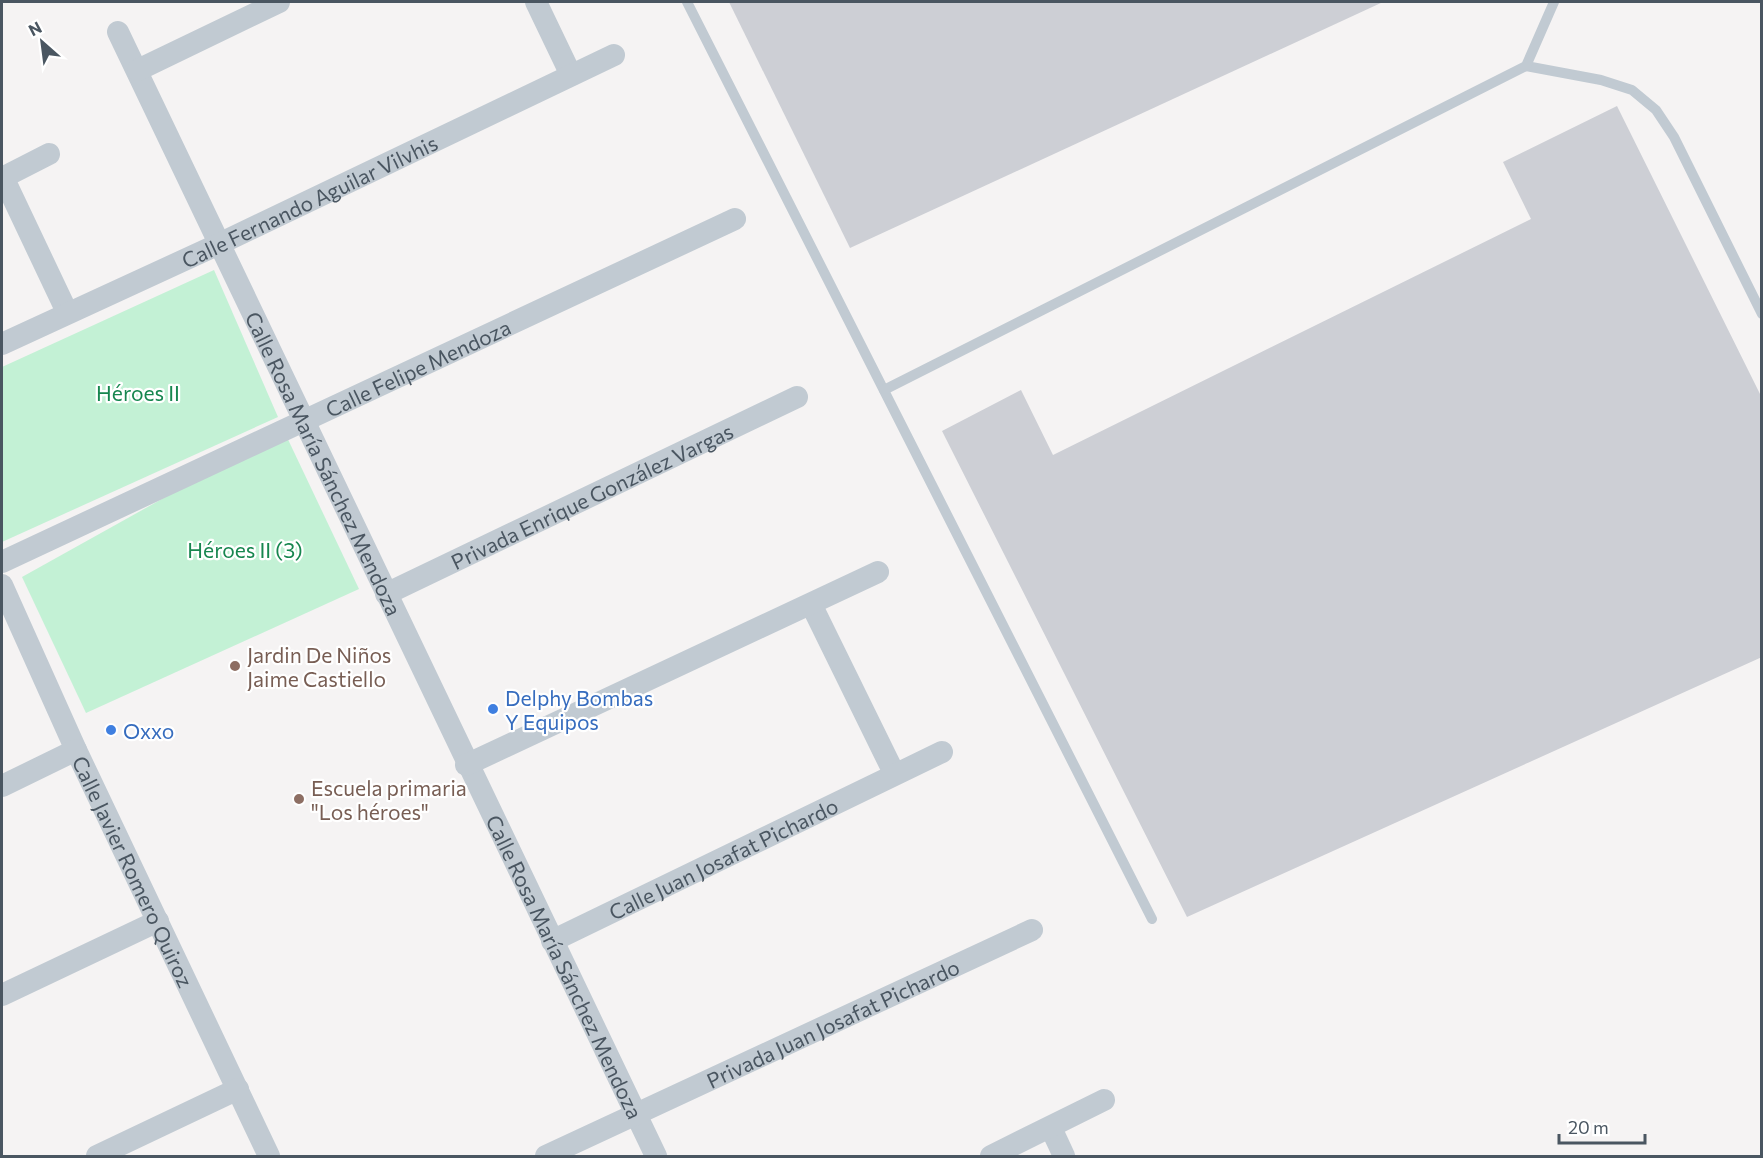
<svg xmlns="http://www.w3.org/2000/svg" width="1763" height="1158" viewBox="0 0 1763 1158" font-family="Commissioner,sans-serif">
<rect width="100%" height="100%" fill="#f5f3f3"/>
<!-- green -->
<g fill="#c3f1d5">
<polygon points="214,270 278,417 2,542 2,367"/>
<polygon points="284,431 359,589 86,713 22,577"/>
</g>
<!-- building -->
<g fill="#cdcfd5">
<polygon points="729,2 1383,2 850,248"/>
<polygon points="1617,106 1762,398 1762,657 1187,917 942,431 1021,390 1053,455 1531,219 1503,162"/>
</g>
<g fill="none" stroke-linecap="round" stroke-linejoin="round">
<!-- lane -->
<g stroke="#c1cad2" stroke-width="10">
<polyline points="687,2 1152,919"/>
<polyline points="1526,66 1601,80 1632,90 1656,110 1674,137 1762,314"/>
<polyline points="884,390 1526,66 1554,2"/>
</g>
<!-- street -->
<g stroke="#c1cad2" stroke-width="22">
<polyline points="536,2 571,75"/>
<path id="s1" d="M118 32 656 1156"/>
<polyline points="138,70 279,2"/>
<polyline points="3,177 67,312"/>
<polyline points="2,178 49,154"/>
<path id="s2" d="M2 344 219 244 614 55"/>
<path id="s3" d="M2 562 735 219"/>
<path id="s4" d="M2 585 76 750 269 1156"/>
<path id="s5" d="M386 594 797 397"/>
<polyline points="811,604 894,773"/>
<polyline points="466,765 878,572"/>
<polyline points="2,786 76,750"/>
<path id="s6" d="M552 941 942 752"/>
<polyline points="2,995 158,921"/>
<polyline points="1051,1128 1064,1156"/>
<polyline points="97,1156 238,1089"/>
<path id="s7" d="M546 1156 1032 930"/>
<polyline points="991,1156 1104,1100"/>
</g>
</g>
<!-- markers -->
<g fill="#8d6e63" stroke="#fff" stroke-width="2">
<circle cx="235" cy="666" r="6"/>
<circle cx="299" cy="799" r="6"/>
</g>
<g fill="#3f7fe0" stroke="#fff" stroke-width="2">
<circle cx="493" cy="709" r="6"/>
<circle cx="111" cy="730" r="6"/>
</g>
<g text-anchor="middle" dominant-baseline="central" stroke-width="4.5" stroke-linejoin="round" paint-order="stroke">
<!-- street labels -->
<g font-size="21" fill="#4a5661" stroke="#fff">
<text stroke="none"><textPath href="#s2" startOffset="339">Calle Fernando Aguilar Vilvhis</textPath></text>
<text stroke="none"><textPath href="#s3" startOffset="459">Calle Felipe Mendoza</textPath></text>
<text stroke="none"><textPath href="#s1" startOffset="478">Calle Rosa María Sánchez Mendoza</textPath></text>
<text stroke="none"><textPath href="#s5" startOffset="228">Privada Enrique González Vargas</textPath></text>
<text stroke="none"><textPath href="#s6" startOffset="190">Calle Juan Josafat Pichardo</textPath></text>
<text stroke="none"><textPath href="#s4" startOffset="315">Calle Javier Romero Quiroz</textPath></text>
<text stroke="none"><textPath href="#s1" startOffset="1036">Calle Rosa María Sánchez Mendoza</textPath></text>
<text stroke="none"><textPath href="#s7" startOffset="316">Privada Juan Josafat Pichardo</textPath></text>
</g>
<!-- park labels -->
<g font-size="21" fill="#17864f" stroke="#fff">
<text x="138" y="392">Héroes II</text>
<text x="245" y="549">Héroes II (3)</text>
</g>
<!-- education labels -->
<g font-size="21" fill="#785e54" stroke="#fff" text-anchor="start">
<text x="247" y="654">Jardin De Niños<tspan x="247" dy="24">Jaime Castiello</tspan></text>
<text x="311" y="787">Escuela primaria<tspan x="311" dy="24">"Los héroes"</tspan></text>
</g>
<!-- shop labels -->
<g font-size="21" fill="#366cbe" stroke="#fff" text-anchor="start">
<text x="505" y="697">Delphy Bombas<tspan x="505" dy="24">Y Equipos</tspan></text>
<text x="123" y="730">Oxxo</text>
</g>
</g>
<!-- border -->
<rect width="1763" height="1158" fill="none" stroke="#4a5661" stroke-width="6"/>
<!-- north arrow -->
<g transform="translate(42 42) rotate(332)" stroke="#ffffff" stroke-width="4.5" paint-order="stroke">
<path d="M0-4.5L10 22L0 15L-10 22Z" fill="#4a5661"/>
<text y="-9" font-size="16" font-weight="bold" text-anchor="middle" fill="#4a5661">N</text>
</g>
<!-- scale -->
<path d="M1559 1134v9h86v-9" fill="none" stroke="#4a5661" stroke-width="3"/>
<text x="1568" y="1134" font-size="18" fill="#4a5661" stroke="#ffffff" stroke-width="4.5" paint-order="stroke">20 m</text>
</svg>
